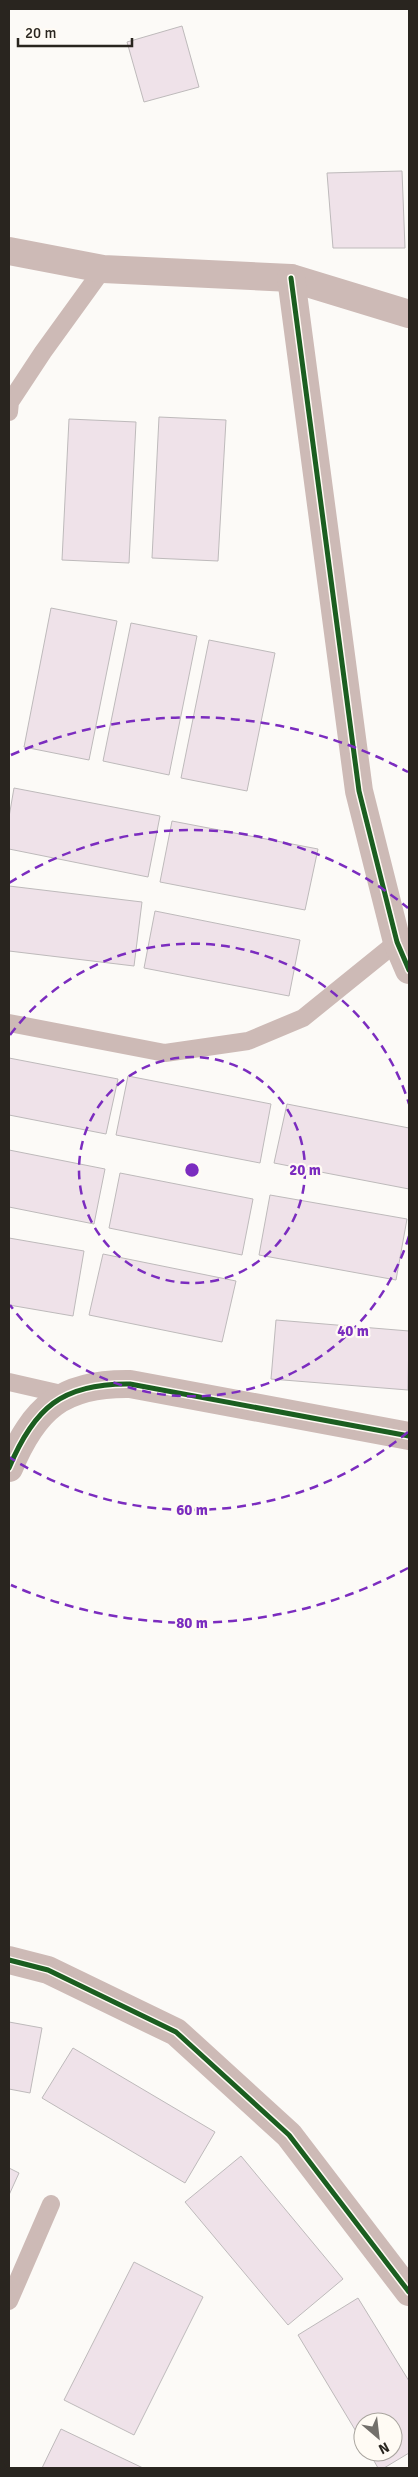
<svg xmlns="http://www.w3.org/2000/svg" width="418" height="2477" viewBox="0 0 418 2477" font-family="Signika,sans-serif">
<rect width="100%" height="100%" fill="#fcfaf7"/>
<!-- building -->
<g fill="#efe2e9" stroke="#bebabb">
<polygon points="182,26 199,87 144,102 127,42"/>
<polygon points="402,171 405,248 333,248 327,173"/>
<polygon points="159,417 226,420 218,561 152,558"/>
<polygon points="69,419 136,422 129,563 62,560"/>
<polygon points="51,608 117,621 89,760 24,747"/>
<polygon points="131,623 197,636 169,775 103,761"/>
<polygon points="209,640 275,653 247,791 181,778"/>
<polygon points="14,788 160,816 148,877 9,849 9,817"/>
<polygon points="172,821 318,849 305,910 160,882"/>
<polygon points="9,886 142,902 134,966 9,951"/>
<polygon points="155,911 300,940 289,996 144,968"/>
<polygon points="9,1058 118,1079 106,1134 9,1115"/>
<polygon points="128,1076 271,1104 260,1163 116,1135"/>
<polygon points="287,1104 409,1128 409,1189 274,1163"/>
<polygon points="9,1150 105,1169 94,1224 9,1207"/>
<polygon points="120,1173 253,1199 242,1255 109,1228"/>
<polygon points="270,1195 407,1219 396,1280 259,1255"/>
<polygon points="9,1238 84,1251 73,1316 9,1305"/>
<polygon points="103,1254 236,1281 222,1342 89,1315"/>
<polygon points="276,1320 409,1331 408,1390 271,1379"/>
<polygon points="9,2022 42,2028 30,2093 9,2089"/>
<polygon points="73,2048 215,2132 185,2183 42,2098"/>
<polygon points="241,2156 343,2279 288,2325 185,2202"/>
<polygon points="9,2168 19,2173 9,2195"/>
<polygon points="134,2262 203,2297 134,2435 64,2400"/>
<polygon points="358,2298 409,2381 409,2453 384,2468 378,2468 369,2452 393,2452 393,2422 363,2422 363,2443 298,2335"/>
<polygon points="61,2429 143,2468 42,2468"/>
</g>
<g fill="none" stroke-linecap="round" stroke-linejoin="round">
<!-- lane -->
<g stroke="#cdbab6" stroke-width="18">
<polyline points="9,412 10,402 43,352 103,269"/>
<polyline points="9,1023 165,1053 248,1041 303,1018 397,942"/>
<polyline points="9,1382 66,1395"/>
<polyline points="9,2301 51,2204"/>
</g>
<!-- street -->
<g stroke="#cdbab6" stroke-width="28">
<polyline points="9,251 103,269 291,278 409,314"/>
<polyline points="291,278 359,791 397,942 409,970"/>
<path d="M9 1468C34 1408 62 1383 130 1384L409 1436"/>
<polyline points="9,1960 48,1970 176,2032 289,2135 409,2292"/>
</g>
<!-- cycleway casing -->
<g stroke="#fffbf4" stroke-width="8">
<g id="cycleway">
<polyline points="291,278 359,791 397,942 409,970"/>
<path d="M9 1468C34 1408 62 1383 130 1384L409 1436"/>
<polyline points="9,1960 48,1970 176,2032 289,2135 409,2292"/>
</g>
</g>
<!-- cycleway -->
<use href="#cycleway" stroke="#1b5e20" stroke-width="5"/>
</g>
<!-- distance rings -->
<g fill="none" stroke="#7b2cbf" stroke-width="2.5" stroke-dasharray="9 6">
<circle cx="192" cy="1170" r="113"/>
<path d="M409 1236A227 227 0 0 1 10 1305M10 1035A227 227 0 0 1 409 1104"/>
<path d="M408 1432A340 340 0 0 1 9 1457M9 883A340 340 0 0 1 408 908"/>
<path d="M408 1568A453 453 0 0 1 11 1585M11 755A453 453 0 0 1 408 772"/>
</g>
<circle cx="192" cy="1170" r="8" fill="#7b2cbf" stroke="#fffbf4" stroke-width="2.5"/>
<g font-size="15" text-anchor="middle" font-weight="bold" fill="#7b2cbf" stroke="#fffbf4" stroke-width="4.5" stroke-linejoin="round" paint-order="stroke">
<text x="305" y="1175">20 m</text>
<text x="353" y="1336">40 m</text>
<text x="192" y="1515">60 m</text>
<text x="192" y="1628">80 m</text>
</g>
<!-- border -->
<rect width="418" height="2477" fill="none" stroke="#29251f" stroke-width="20"/>
<!-- north arrow -->
<g transform="translate(378 2437) rotate(152)"><circle r="24" fill="#fffbf4" stroke="#a9a59f"/>
<path d="M0-4L9 19L0 12L-9 19Z" fill="#73706b"/>
<text y="-8" font-size="14" font-weight="bold" text-anchor="middle" fill="#29251f">N</text>
</g>
<!-- scale -->
<path d="M18 38v8h114v-8" fill="none" stroke="#29251f" stroke-width="2.5"/>
<text x="25" y="38" font-size="15" fill="#29251f" stroke="#fffbf4" stroke-width="4" paint-order="stroke">20 m</text>
</svg>
